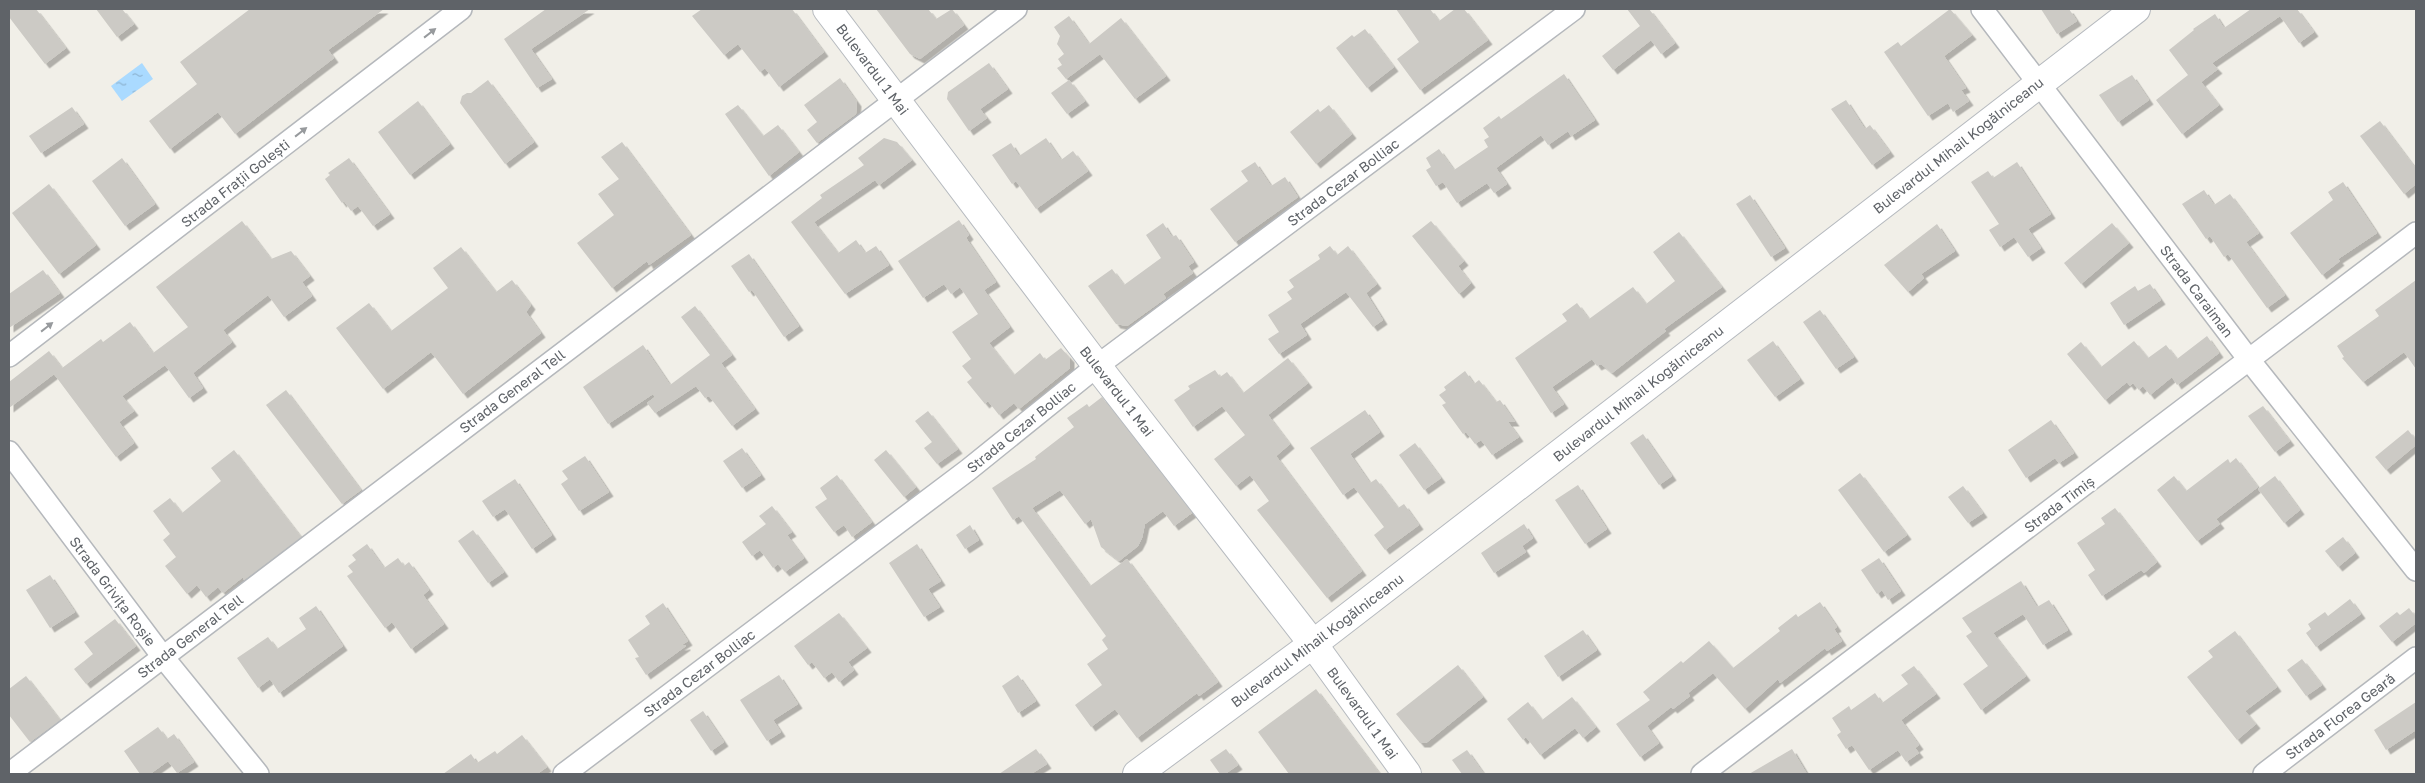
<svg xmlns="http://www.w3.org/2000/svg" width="2425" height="783" viewBox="0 0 2425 783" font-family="'Golos Text',sans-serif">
<defs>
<pattern id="water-ripples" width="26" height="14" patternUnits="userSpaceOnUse" patternTransform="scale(1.25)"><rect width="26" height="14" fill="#aadaff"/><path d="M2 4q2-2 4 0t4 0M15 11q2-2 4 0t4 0" fill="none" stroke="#8eb4d2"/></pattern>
<filter id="shadow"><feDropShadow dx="4.5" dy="4.5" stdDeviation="0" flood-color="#0004"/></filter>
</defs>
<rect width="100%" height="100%" fill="#f1efe8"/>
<!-- water -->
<polygon fill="url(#water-ripples)" points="142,63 153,79 122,101 111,86"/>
<!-- building -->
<g fill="#cccac5" filter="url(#shadow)">
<polygon points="9,9 36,9 66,48 45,64 9,17"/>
<polygon points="96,9 122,9 134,24 117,37"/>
<polygon points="250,9 384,9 328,50 334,58 235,134 218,112 170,149 149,121 197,84 180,62"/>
<polygon points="546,9 590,9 531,49 552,79 537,88 504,39"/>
<polygon points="702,9 792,9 824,52 779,87 765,68 760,72 738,44 724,55 692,16"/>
<polygon points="876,9 928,9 936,19 952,9 964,25 920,59 910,54"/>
<polygon points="1396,9 1430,9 1439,21 1455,9 1464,9 1488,40 1420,90 1397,59 1419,42"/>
<polygon points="1627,9 1649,9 1675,43 1661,54 1651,40 1613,70 1602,56 1640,26"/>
<polygon points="1950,9 1972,35 1944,56 1966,88 1961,90 1969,101 1953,112 1948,103 1928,116 1884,52 1898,42 1901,46"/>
<polygon points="2041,9 2069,9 2077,21 2057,34"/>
<polygon points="2251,9 2297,9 2314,32 2299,43 2280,16 2212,63 2218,69 2201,82 2219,105 2182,134 2156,100 2188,75 2169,50 2194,30 2193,29 2215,14 2224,28"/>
<polygon points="1069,16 1089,44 1121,18 1166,76 1135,99 1100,54 1066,79 1057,68 1062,65 1058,59 1064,54 1057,44 1060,36 1054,27"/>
<polygon points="1365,29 1394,67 1367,88 1336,48 1352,35 1354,37"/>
<polygon points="989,63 1008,89 980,109 987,118 969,131 947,99 948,92"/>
<polygon points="1564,74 1595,120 1571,136 1568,131 1548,145 1541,135 1496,168 1507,184 1494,193 1487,183 1457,203 1443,182 1436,186 1426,170 1431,167 1426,158 1439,149 1454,170 1488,147 1484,140 1489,137 1483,128 1499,116 1501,119"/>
<polygon points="2132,75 2149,100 2118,122 2099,95"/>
<polygon points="840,78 857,102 856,114 817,143 807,130 817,122 804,105"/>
<polygon points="488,80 534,142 505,164 460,103 462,96 467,93 471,93"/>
<polygon points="1069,80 1085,101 1067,114 1051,93"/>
<polygon points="1846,100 1865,129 1870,125 1890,152 1872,165 1831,109"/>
<polygon points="418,101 450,144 410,175 378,132"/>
<polygon points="738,105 763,136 778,125 799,152 769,176 725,114"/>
<polygon points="1329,105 1352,134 1316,164 1290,132 1318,109 1320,112"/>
<polygon points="72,107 84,124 41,153 29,136"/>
<polygon points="2380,121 2416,169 2416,184 2404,194 2360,136"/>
<polygon points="884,138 897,142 912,160 879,185 875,180 814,222 838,253 856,240 865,253 876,246 889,265 845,294 791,222 822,198 820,195 864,165 858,158"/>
<polygon points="1046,138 1061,160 1073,151 1088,171 1036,209 1016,181 1012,184 992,155 1011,143 1019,156"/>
<polygon points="622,142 691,235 649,265 647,261 612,288 577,243 614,215 598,194 619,179 601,157"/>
<polygon points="122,158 155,204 125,226 92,181"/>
<polygon points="349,158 390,214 373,226 358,206 351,211 344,201 342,203 325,179 330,175 328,173"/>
<polygon points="1255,162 1271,186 1285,177 1298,197 1235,242 1210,209 1248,181 1241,171"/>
<polygon points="2017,162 2051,214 2028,229 2041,248 2028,257 2014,237 2000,247 1989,230 1999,224 1971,182 1988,171 1993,178"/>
<polygon points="2343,182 2377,233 2338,259 2340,261 2322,275 2290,233 2333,200 2328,192"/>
<polygon points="49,184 96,245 59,274 12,213"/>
<polygon points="2204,190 2214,205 2230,194 2259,233 2246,242 2285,295 2267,308 2228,254 2224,257 2210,236 2206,239 2182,204"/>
<polygon points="1750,195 1785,248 1771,257 1736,204"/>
<polygon points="959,220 969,235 966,238 996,282 984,290 1010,327 989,343 1014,375 1040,353 1045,360 1061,348 1070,358 1070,368 1019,409 1014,403 999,415 988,401 985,404 967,382 972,378 962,366 971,359 952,332 978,314 960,287 951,294 944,284 923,298 898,261"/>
<polygon points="242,221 271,259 291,251 310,276 302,282 312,296 284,317 268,295 223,330 232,342 193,373 203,388 189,398 165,365 122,396 134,411 119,422 134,443 116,457 54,374 101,339 103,342 130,322 153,353 188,327 156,287"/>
<polygon points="1431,221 1464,261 1458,266 1471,283 1459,294 1412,236"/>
<polygon points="1163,223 1172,237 1176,235 1194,262 1188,266 1193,273 1163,294 1166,298 1127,326 1116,324 1088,286 1112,269 1124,285 1161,258 1146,235"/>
<polygon points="2112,223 2129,243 2081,284 2064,263"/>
<polygon points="1937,224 1955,251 1921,274 1924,278 1908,292 1884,265"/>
<polygon points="1679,232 1722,287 1664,329 1666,331 1612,373 1601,364 1597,366 1592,359 1552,387 1564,404 1551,413 1515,358 1567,321 1562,314 1577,303 1589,319 1633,287 1646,304 1675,281 1653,252"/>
<polygon points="1330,246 1337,255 1348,246 1377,284 1366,293 1383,320 1373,327 1346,292 1300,324 1307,335 1279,354 1268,339 1279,332 1268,315 1292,299 1287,292 1294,287 1289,280 1320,259 1318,255"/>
<polygon points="461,247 496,292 512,280 531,305 526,312 541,333 463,394 431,352 383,389 336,328 369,303 391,331 448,288 433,268"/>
<polygon points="749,254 799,326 784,337 752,290 749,292 731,266"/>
<polygon points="43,270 60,293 9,328 9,294"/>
<polygon points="2416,280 2416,369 2404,352 2363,382 2342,358 2344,357 2337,346 2379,316 2375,310"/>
<polygon points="2150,284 2161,300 2124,325 2110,303 2135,286 2138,291"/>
<polygon points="695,306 732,355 721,363 755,409 732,426 709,396 705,398 696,386 655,413 647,403 655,397 653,394 608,424 583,387 643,345 670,385 710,355 681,317"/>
<polygon points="1820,310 1854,357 1836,369 1803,322"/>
<polygon points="2207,336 2219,353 2177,385 2172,377 2150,395 2143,386 2139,390 2133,383 2130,386 2127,382 2105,400 2067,354 2081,342 2101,367 2134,341 2148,358 2166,345 2177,359"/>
<polygon points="1773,341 1800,379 1775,397 1747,360"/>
<polygon points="49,351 62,368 9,408 9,382"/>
<polygon points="1288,358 1308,383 1268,415 1290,444 1276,456 1362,571 1327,598 1257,510 1269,501 1250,475 1236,486 1214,459 1245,435 1222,406 1193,427 1174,400 1190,389 1188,386 1215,370 1220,377 1227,372 1243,393"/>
<polygon points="1465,371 1474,384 1479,380 1496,402 1500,400 1515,422 1508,422 1519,437 1492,455 1481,440 1475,444 1466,432 1463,434 1442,405 1446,403 1439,395 1446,390 1444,387"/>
<polygon points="286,390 361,490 342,504 266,405"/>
<polygon points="1102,397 1192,513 1174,526 1163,511 1145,524 1142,538 1138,546 1119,561 1101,547 1091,519 1085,524 1060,490 1032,508 1090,586 1127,559 1218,682 1199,696 1197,693 1137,738 1115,709 1091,727 1075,705 1102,685 1087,664 1108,649 1102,640 1106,636 1019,516 1013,520 992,488 1036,459 1035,457 1074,427 1067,418 1087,404 1089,407"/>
<polygon points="2263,406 2290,441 2275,452 2248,416"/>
<polygon points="1365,410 1380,432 1350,454 1370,483 1376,479 1398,508 1404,504 1419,525 1385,550 1374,535 1384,527 1354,487 1343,495 1310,448"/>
<polygon points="928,411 958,449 937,464 924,448 932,442 915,421"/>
<polygon points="2051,420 2074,453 2059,463 2055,458 2026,478 2008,450"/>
<polygon points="2408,430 2416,440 2416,445 2386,470 2375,457"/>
<polygon points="1643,434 1672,476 1659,485 1630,443"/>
<polygon points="1415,443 1441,478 1424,490 1399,455"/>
<polygon points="742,448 761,475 742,488 723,461"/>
<polygon points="234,450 301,537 244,580 243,577 223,593 218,587 206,597 197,585 187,594 165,566 176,557 163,540 170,534 153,511 170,498 182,513 221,481 211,468"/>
<polygon points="886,450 916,487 904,497 874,460"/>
<polygon points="585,456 609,492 579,511 561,484 568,479 562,471"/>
<polygon points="2236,458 2258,487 2216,519 2220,524 2197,541 2157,490 2174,476 2186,491 2228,459 2230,463"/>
<polygon points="1860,473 1907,535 1884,552 1838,490"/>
<polygon points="837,475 872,522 852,537 844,525 834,532 815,507 827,499 820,488"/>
<polygon points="2275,476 2300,510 2284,523 2258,489"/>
<polygon points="515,479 552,535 532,549 505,509 493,517 482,501"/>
<polygon points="1578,485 1607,529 1585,544 1555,500"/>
<polygon points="1963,486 1983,513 1968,523 1948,497"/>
<polygon points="772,506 792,532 787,535 804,558 785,572 778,564 773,568 760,550 752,556 742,542 766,524 759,516"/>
<polygon points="2115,508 2157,562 2144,573 2141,570 2102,596 2088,575 2095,570 2077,543 2105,524 2101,518"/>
<polygon points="1524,524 1533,538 1522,546 1526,552 1494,573 1481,553"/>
<polygon points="970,525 979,540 965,549 956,535"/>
<polygon points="473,530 504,572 488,583 458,541"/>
<polygon points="2343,537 2355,553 2338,567 2325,551"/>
<polygon points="367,544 384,568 398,558 404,566 409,562 429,590 423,595 444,624 411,649 392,622 385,628 347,576 353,572 348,566 356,560 352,555"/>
<polygon points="917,544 941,581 928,589 940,607 924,617 889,563"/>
<polygon points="1879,558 1901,591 1888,600 1882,590 1877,594 1861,570"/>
<polygon points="50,575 75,612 50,628 26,590"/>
<polygon points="2021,581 2037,607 2049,600 2068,630 2043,645 2023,614 1993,633 2026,676 1981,710 1963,684 1988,666 1966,636 1972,632 1962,618"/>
<polygon points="2350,599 2361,614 2316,647 2306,633 2311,629 2308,624 2325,612 2328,616"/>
<polygon points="1820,602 1837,627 1834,629 1842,641 1827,651 1825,648 1780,683 1778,679 1745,709 1713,673 1688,693 1690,696 1673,709 1671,707 1647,726 1659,743 1640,757 1616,724 1650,700 1643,692 1681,661 1683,663 1709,641 1733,668 1780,631 1778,628 1796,614 1798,617"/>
<polygon points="663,603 688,641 680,646 686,645 686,646 646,675 635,658 639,657 628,640 650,624 645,616"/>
<polygon points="316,606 343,646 279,693 270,679 258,688 237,658 268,637 277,649 306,629 299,618"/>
<polygon points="2409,608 2416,617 2416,623 2392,642 2379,626 2397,612 2400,615"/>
<polygon points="839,613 867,648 848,662 854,670 839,682 832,672 824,678 812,662 808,665 794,646"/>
<polygon points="115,619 136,646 86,684 74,669 93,654 84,642"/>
<polygon points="1583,630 1597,650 1558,677 1544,656"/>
<polygon points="2235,631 2277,687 2245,711 2256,724 2237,740 2187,677 2213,657 2208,651"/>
<polygon points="2302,659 2322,685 2306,696 2287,670"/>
<polygon points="1458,665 1483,697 1426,743 1420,743 1396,714"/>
<polygon points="1914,666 1936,694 1901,720 1919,745 1915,748 1919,753 1906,762 1898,750 1869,770 1852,745 1846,749 1837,735 1841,732 1832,718 1849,706 1851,710 1875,693 1882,703 1908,684 1901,675"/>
<polygon points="779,675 798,704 773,720 781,732 767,741 740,700"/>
<polygon points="1018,675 1036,701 1018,713 1002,686"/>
<polygon points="26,676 60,720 30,742 9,715 9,689"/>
<polygon points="1316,689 1380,774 1289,774 1258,732"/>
<polygon points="1572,697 1596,727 1583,738 1575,728 1540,755 1526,737 1523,740 1507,719 1528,702 1542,720"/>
<polygon points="2416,702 2416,730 2386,750 2374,730"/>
<polygon points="703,711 724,742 711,751 690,720"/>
<polygon points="158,727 167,739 174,734 194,762 177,773 168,761 150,774 140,774 124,751"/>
<polygon points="522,735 547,767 537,774 443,774 471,754 477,763 495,751 497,754"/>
<polygon points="1036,749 1047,764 1031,774 999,774"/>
<polygon points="1226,749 1238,765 1225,774 1220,774 1210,760"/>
<polygon points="1792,749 1807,774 1749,774"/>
<polygon points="1467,750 1484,774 1462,774 1452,760"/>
</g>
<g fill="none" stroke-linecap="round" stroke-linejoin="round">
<!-- street casing -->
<g stroke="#b5b8bc" stroke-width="24">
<g id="street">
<polyline points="1982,9 2250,361 2416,570"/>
<polyline points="9,356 461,9"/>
<polyline points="9,452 163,657 258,774"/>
<polyline points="9,774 1016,9"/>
<polyline points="564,774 968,470 1097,366 1574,9"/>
<polyline points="1702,774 2416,233"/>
<polyline points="2264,774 2416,658"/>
</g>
</g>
<!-- secondary casing -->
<g stroke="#b6babf" stroke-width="30">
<g id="secondary">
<polyline points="827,9 1097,366 1313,644 1407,774"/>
<polyline points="1137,774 1313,644 2136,9"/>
</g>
</g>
<!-- street -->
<use href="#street" stroke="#fff" stroke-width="21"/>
<!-- secondary -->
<use href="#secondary" stroke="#fff" stroke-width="28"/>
</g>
<!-- one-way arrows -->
<defs><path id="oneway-solid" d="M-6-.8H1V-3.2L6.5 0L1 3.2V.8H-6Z" transform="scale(1.25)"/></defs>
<g fill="#979a9d">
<use href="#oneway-solid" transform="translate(430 33) rotate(-38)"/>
<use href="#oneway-solid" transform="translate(301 132) rotate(-38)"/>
<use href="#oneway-solid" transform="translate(47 327) rotate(-38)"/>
</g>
<g text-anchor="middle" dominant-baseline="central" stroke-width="4.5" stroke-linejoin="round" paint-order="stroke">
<!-- street labels -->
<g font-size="14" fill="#5f6368" stroke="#fff">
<text transform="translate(873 69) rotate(53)">Bulevardul 1 Mai</text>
<text transform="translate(1958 145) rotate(-38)">Bulevardul Mihail Kogălniceanu</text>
<text transform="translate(1343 182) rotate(-37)">Strada Cezar Bolliac</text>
<text transform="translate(235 183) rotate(-38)">Strada Frații Golești</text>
<text transform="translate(2197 291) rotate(53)">Strada Caraiman</text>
<text transform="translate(512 391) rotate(-37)">Strada General Tell</text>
<text transform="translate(1117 391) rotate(52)">Bulevardul 1 Mai</text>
<text transform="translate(1638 393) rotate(-38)">Bulevardul Mihail Kogălniceanu</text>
<text transform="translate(1021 427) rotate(-39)">Strada Cezar Bolliac</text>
<text transform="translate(2059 504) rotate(-37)">Strada Timiș</text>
<text transform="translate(113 591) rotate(53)">Strada Grivița Roșie</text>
<text transform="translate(190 636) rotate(-37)">Strada General Tell</text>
<text transform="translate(1317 640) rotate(-37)">Bulevardul Mihail Kogălniceanu</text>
<text transform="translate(699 673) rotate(-37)">Strada Cezar Bolliac</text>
<text transform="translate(1363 713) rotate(54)">Bulevardul 1 Mai</text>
<text transform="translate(2340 716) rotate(-37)">Strada Florea Geară</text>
</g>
</g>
<!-- border -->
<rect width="2425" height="783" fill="none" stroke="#5f6368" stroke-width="20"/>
</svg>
